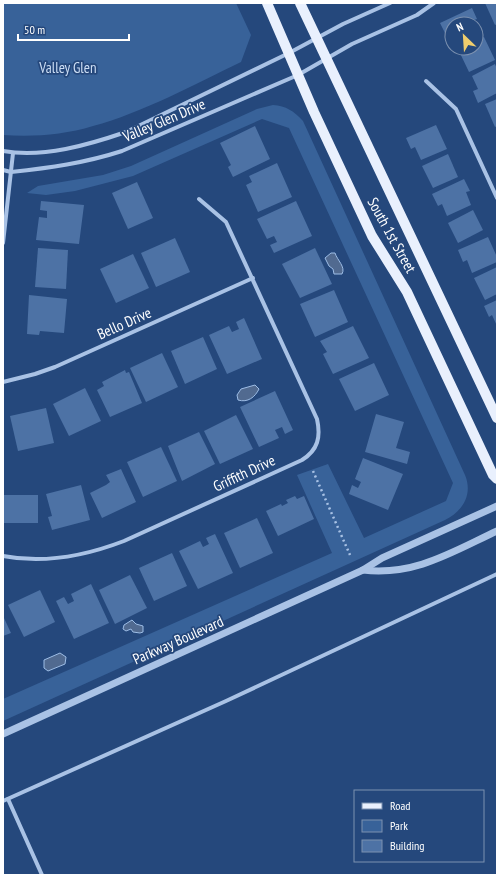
<svg xmlns="http://www.w3.org/2000/svg" width="500" height="878" viewBox="0 0 500 878" font-family="'PT Sans Narrow',sans-serif">
<rect width="100%" height="100%" fill="#25487c"/>
<!-- green -->
<g fill="#386299">
<path d="M3 3H236L251 35 241 62C195 84 142 113 93 126 64 135 33 137 3 135Z"/>
<path d="M273 105C286 106 294 111 303 121L465 475C473 494 463 511 445 520L3 721V699L332 553 297 475 328 464 364 538 446 501 453 483 289 128 262 119 133 176 75 191 46 195 27 193 38 186 103 175 131 166 257 109Z"/>
</g>
<!-- water -->
<g fill="#516a90" stroke="#9dbde6">
<path d="M331 253H335C337 260 346 267 342 274H334L333 269 329 266 325 258Z"/>
<path d="M255 385 259 389C255 397 248 403 238 400L237 395 241 389Z"/>
<polygon points="132,620 136,624 143,626 143,632 140,633 133,632 131,629 126,631 123,629 124,625"/>
<polygon points="60,653 66,657 65,664 48,671 44,668 44,660"/>
</g>
<!-- building -->
<g fill="#4d72a5">
<polygon points="485,3 497,3 497,24 495,25"/>
<polygon points="472,8 477,19 474,20 475,24 452,24 452,36 451,33 446,35 440,23"/>
<polygon points="484,37 495,60 469,72 458,49 476,48 476,41"/>
<polygon points="495,64 497,69 497,93 478,103 473,91 478,89 472,76"/>
<polygon points="497,99 497,126 495,127 485,104"/>
<polygon points="436,125 447,149 421,160 415,147 411,149 406,138"/>
<polygon points="255,126 270,159 233,177 228,167 231,165 220,143"/>
<polygon points="448,154 458,177 433,188 422,166"/>
<polygon points="277,163 292,197 258,212 246,185 252,182 249,176"/>
<polygon points="464,179 470,191 466,192 471,205 447,216 442,204 438,206 432,194"/>
<polygon points="137,182 153,218 128,229 112,193"/>
<polygon points="41,201 84,205 79,244 36,240 39,217 47,218 47,211 40,210"/>
<polygon points="296,201 312,236 274,253 270,245 277,242 274,236 267,239 257,219"/>
<polygon points="473,210 483,230 458,243 448,223"/>
<polygon points="488,237 497,257 497,262 472,273 467,260 463,262 458,250"/>
<polygon points="175,238 190,272 156,287 141,253"/>
<polygon points="38,248 68,250 66,289 35,287"/>
<polygon points="315,248 332,284 300,298 282,264"/>
<polygon points="133,254 149,288 116,303 100,269"/>
<polygon points="497,267 497,294 485,300 474,278"/>
<polygon points="334,290 348,322 315,337 300,304"/>
<polygon points="29,295 67,299 64,333 40,331 39,335 27,334"/>
<polygon points="497,300 497,326 492,315 489,317 484,306"/>
<polygon points="244,318 262,359 227,374 209,335 229,326 232,332 239,329 236,322"/>
<polygon points="353,326 369,358 333,374 323,354 327,352 320,341"/>
<polygon points="203,337 217,369 185,384 171,351"/>
<polygon points="162,353 178,387 146,402 130,368"/>
<polygon points="374,363 389,395 355,411 339,379"/>
<polygon points="125,370 126,373 129,372 142,403 110,417 97,390 104,386 102,382"/>
<polygon points="85,388 101,421 69,436 53,404"/>
<polygon points="275,391 293,430 285,434 282,427 275,430 279,438 259,447 240,407"/>
<polygon points="46,408 54,443 18,451 10,416"/>
<polygon points="376,414 404,422 396,448 410,452 407,464 365,452"/>
<polygon points="236,415 253,449 220,464 204,431"/>
<polygon points="199,432 215,464 182,481 168,446"/>
<polygon points="161,447 177,481 143,497 127,462"/>
<polygon points="363,458 403,474 388,510 349,494 352,485 358,488 361,482 355,479"/>
<polygon points="121,469 136,502 102,518 90,493 106,485 110,482 106,475"/>
<polygon points="81,485 90,520 52,530 48,517 52,516 46,494"/>
<rect x="3" y="495" width="35" height="28"/>
<polygon points="295,496 297,499 304,496 314,519 278,536 266,511 281,504 282,506 288,503 286,500"/>
<polygon points="257,518 273,553 240,568 224,533"/>
<polygon points="215,534 233,573 198,589 179,551 200,541 203,547 209,544 206,538"/>
<polygon points="172,553 187,586 154,601 139,568"/>
<polygon points="130,575 147,608 115,624 99,590"/>
<polygon points="91,584 109,623 74,639 56,601 64,597 68,604 74,601 71,594"/>
<polygon points="40,590 55,622 24,637 8,605"/>
<polygon points="3,616 11,633 3,636"/>
</g>
<g fill="none" stroke-linecap="round" stroke-linejoin="round">
<!-- path -->
<polyline stroke="#a9c2e5" stroke-width="2.5" stroke-dasharray="2 3" stroke-linecap="butt" points="313,471 350,555"/>
<!-- minor -->
<g stroke="#a9c2e5" stroke-width="4">
<polyline points="426,81 456,109 497,198"/>
<path d="M3 151C44 158 88 145 126 132L289 53 343 24 390 3"/>
<path d="M3 170 11 172C49 168 85 163 122 151L298 75 352 44 417 15 434 3"/>
<polyline points="3,243 13,153"/>
<polyline points="3,382 35,374 55,367 253,278"/>
<path d="M3 556C44 564 85 556 124 541L302 460C318 450 321 437 317 419L226 222 199 199"/>
<polyline points="8,799 42,875"/>
<polyline points="3,801 226,701 497,574"/>
</g>
<!-- tertiary -->
<g stroke="#a9c2e5" stroke-width="7">
<path d="M363 570C415 576 452 552 497 531"/>
<polyline points="3,734 363,570 382,558 497,506"/>
</g>
<!-- primary -->
<g stroke="#e9f0fd" stroke-width="10">
<polyline points="267,3 314,112 372,236 407,292 493,475 497,479"/>
<polyline points="300,3 497,418"/>
</g>
</g>
<g text-anchor="middle" dominant-baseline="central" stroke-width="3.5" stroke-linejoin="round" paint-order="stroke">
<!-- park labels -->
<g font-size="15" fill="#ccddf4" stroke="#25487c">
<text x="68" y="67">Valley Glen</text>
</g>
<!-- street labels -->
<g font-size="15" fill="#fff" stroke="#25487c">
<text transform="translate(164 120) rotate(-23)">Valley Glen Drive</text>
<text transform="translate(392 235) rotate(61)">South 1st Street</text>
<text transform="translate(124 323) rotate(-24)">Bello Drive</text>
<text transform="translate(244 473) rotate(-25)">Griffith Drive</text>
<text transform="translate(178 640) rotate(-24)">Parkway Boulevard</text>
</g>
</g>
<!-- border -->
<rect width="500" height="878" fill="none" stroke="#ffffff" stroke-width="8"/>
<!-- legend -->
<rect x="354" y="790" width="130" height="72" fill="#25487c" stroke="#7c91b0"/>
<rect x="362" y="803" width="20" height="6" fill="#e9f0fd" stroke="#7c91b0"/>
<text x="390" y="810" font-size="12" fill="#ffffff">Road</text>
<rect x="362" y="820" width="20" height="12" fill="#386299" stroke="#7c91b0"/>
<text x="390" y="830" font-size="12" fill="#ffffff">Park</text>
<rect x="362" y="840" width="20" height="12" fill="#4d72a5" stroke="#7c91b0"/>
<text x="390" y="850" font-size="12" fill="#ffffff">Building</text>
<!-- north arrow -->
<g transform="translate(464 36) rotate(335)"><circle r="19" fill="#25487c" stroke="#7c91b0"/>
<path d="M0-3L7 15L0 10L-7 15Z" fill="#efcd6d"/>
<text y="-6" font-size="11" font-weight="bold" text-anchor="middle" fill="#ffffff">N</text>
</g>
<!-- scale -->
<path d="M18 34v6h111v-6" fill="none" stroke="#ffffff" stroke-width="2"/>
<text x="24" y="34" font-size="12" fill="#ffffff" stroke="#25487c" stroke-width="3" paint-order="stroke">50 m</text>
</svg>
